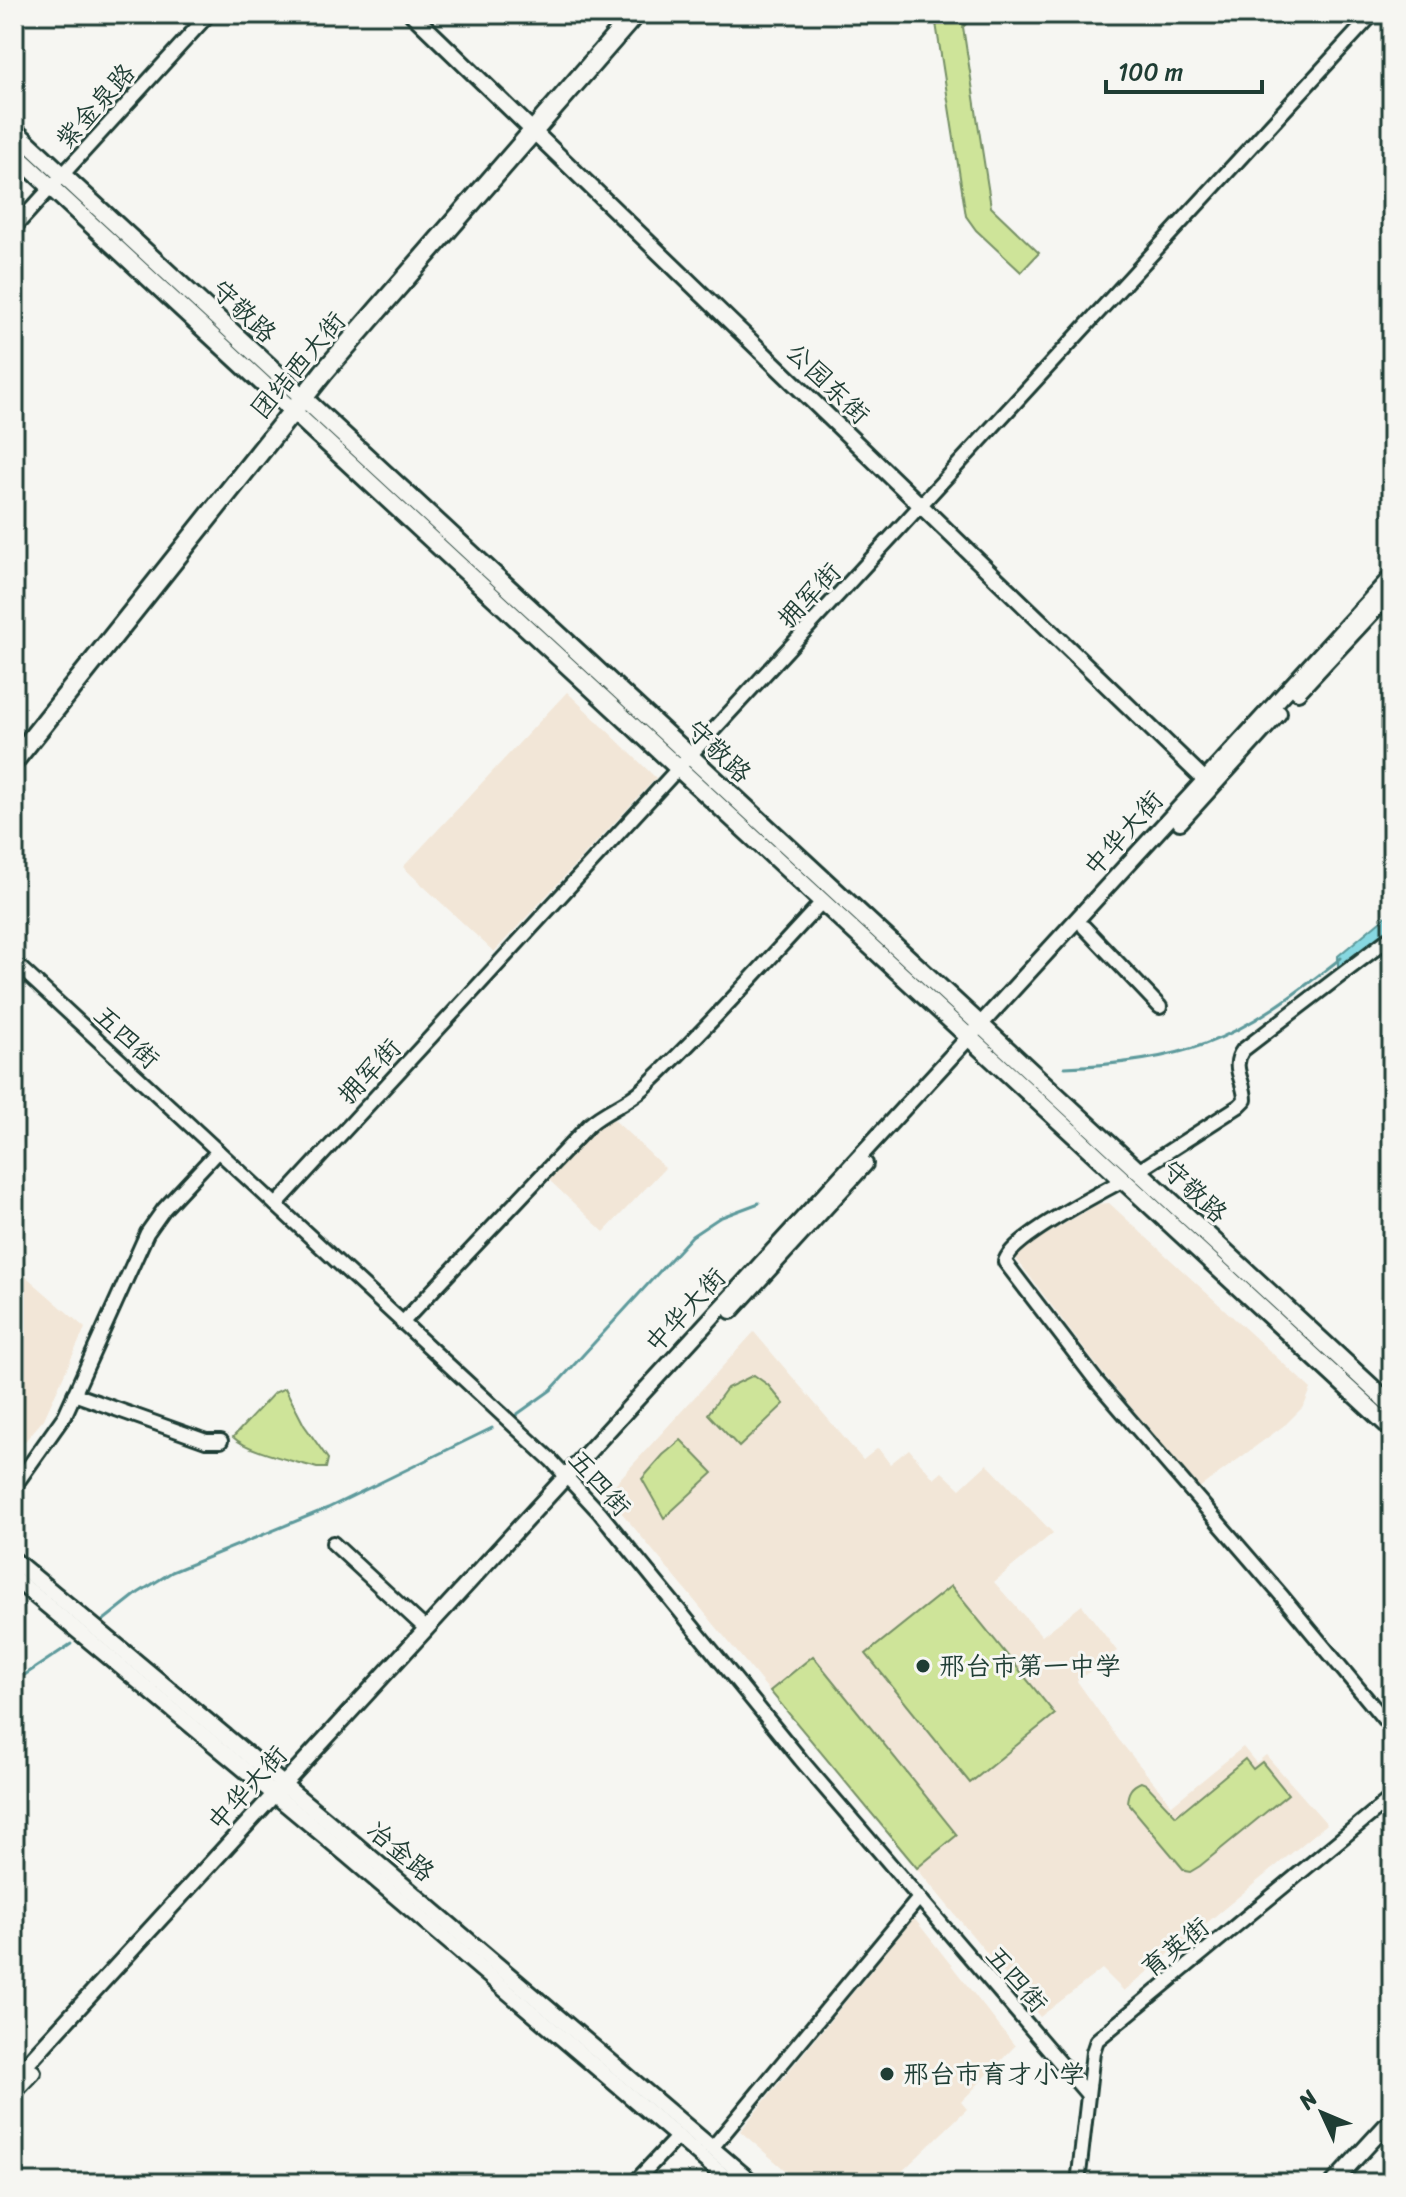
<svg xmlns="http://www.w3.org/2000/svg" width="1406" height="2197" viewBox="0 0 1406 2197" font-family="Sriracha,'LXGW WenKai TC',sans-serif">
<rect width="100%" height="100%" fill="#f6f6f2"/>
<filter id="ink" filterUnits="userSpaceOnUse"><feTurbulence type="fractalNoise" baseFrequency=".0125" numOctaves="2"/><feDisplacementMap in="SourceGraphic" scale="16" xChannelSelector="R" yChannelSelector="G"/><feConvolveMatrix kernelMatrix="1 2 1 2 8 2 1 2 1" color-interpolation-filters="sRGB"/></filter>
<g filter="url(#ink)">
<!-- built -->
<g fill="#f2e6d7">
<polygon points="567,692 656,778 494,952 403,867"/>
<polygon points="609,1115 665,1168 604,1232 548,1179"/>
<polygon points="1109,1203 1311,1389 1304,1406 1286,1424 1199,1488 1100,1370 1015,1257 1020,1250 1098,1204"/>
<polygon points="14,1266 85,1328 44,1419 14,1454"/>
<polygon points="754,1332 863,1460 878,1448 890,1464 909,1449 934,1479 942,1472 960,1489 987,1464 1053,1533 994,1582 1042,1636 1082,1605 1117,1651 1077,1681 1119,1740 1172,1805 1243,1747 1256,1763 1266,1755 1327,1824 1124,1991 1102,1969 1040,2017 606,1494"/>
<polygon points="914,1918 1015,2046 961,2102 967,2109 890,2183 800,2183 740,2131"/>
</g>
<!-- green -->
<g fill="#cee499" stroke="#769066" stroke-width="2">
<polygon points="927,14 975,14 963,27 991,207 1039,253 1021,272 976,230 966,216 936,23"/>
<polygon points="754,1375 768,1385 784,1404 739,1447 708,1414 727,1388"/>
<path d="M285 1388 304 1425 328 1459 326 1468H317C295 1461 248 1452 233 1437L274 1393Z"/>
<polygon points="681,1440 713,1473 664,1518 642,1479 663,1455"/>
<polygon points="951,1586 1055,1714 970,1783 866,1654"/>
<polygon points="813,1656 957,1835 917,1868 770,1691"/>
<path d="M1245 1759 1253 1769 1262 1762 1288 1794 1200 1866 1190 1872 1185 1871 1127 1802C1128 1792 1131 1786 1141 1782L1146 1784 1176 1816Z"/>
</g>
<!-- water -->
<polygon fill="#87d8e1" stroke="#5d9a9c" stroke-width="2" points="1392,911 1392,928 1338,971 1338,956"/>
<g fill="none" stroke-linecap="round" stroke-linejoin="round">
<!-- stream -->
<g stroke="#5d9a9c" stroke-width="3">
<path d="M1065 1067C1111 1065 1162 1060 1205 1044 1255 1026 1300 990 1341 958"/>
<polyline points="516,1415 551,1390 692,1236 719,1218 759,1203"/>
<polyline points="100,1623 138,1593 172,1572 328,1508 492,1428"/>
<polyline points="14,1682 71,1644"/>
</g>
<!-- minor casing -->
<g stroke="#1f3d34" stroke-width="18">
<g id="minor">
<polyline points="14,228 209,14"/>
<polyline points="1084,927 1160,1007"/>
<polyline points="14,962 551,1460 600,1513 801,1760 1088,2095"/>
<path d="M1138 1171 1239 1106 1245 1100C1245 1081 1230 1067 1243 1050L1392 936"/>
<path d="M1123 1180C1099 1194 1010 1238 1005 1262L1097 1382 1281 1595 1392 1729"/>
<polyline points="276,1205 1373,14"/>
<path d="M402 1323 589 1125C606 1110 627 1104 644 1088 707 1029 764 964 822 902"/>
<polyline points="74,1394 206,1441 221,1441"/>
<polyline points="14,1487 65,1415 147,1233 164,1209 218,1151"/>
<polyline points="333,1543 426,1629"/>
<polyline points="712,2148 919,1898"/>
<polyline points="634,2183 678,2136"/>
<polyline points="1078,2183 1093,2052 1097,2040 1392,1797"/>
</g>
</g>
<!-- tertiary casing -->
<g stroke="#1f3d34" stroke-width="20">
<g id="tertiary">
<polyline points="412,14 1211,786"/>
<polyline points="1298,692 1392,591"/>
<polyline points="1180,822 1279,713"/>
<polyline points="731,1311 865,1164"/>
<polyline points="14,1560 355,1844 753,2183"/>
<polyline points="14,1578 346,1854 732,2183"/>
<polyline points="14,2078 1392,576"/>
<polyline points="14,2092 33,2072"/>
<polyline points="1333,2183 1392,2119"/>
</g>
</g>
<!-- secondary casing -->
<g stroke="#1f3d34" stroke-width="22">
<g id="secondary">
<polyline points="14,130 1392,1406"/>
<polyline points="14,153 1392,1429"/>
</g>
</g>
<!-- primary casing -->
<g stroke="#1f3d34" stroke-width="24">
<polyline id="primary" points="14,761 323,373 635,14"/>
</g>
<!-- minor -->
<use href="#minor" stroke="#f6f6f2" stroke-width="12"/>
<!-- tertiary -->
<use href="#tertiary" stroke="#f6f6f2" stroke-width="14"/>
<!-- secondary -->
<use href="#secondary" stroke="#f6f6f2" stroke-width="16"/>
<!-- primary -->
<use href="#primary" stroke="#f6f6f2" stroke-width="18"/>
</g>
</g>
<!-- markers -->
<g fill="#1f3d34" stroke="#f6f6f2" stroke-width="3">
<circle cx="923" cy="1666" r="8"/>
<circle cx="887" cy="2074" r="8"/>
</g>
<g text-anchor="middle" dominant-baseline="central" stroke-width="6" stroke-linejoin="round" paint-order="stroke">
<!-- street labels -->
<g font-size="26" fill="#1f3d34" stroke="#f6f6f2">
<text transform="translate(95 106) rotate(-48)">紫金泉路</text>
<text transform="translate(244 311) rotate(43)">守敬路</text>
<text transform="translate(298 365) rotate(-50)">团结西大街</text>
<text transform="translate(828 383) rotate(44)">公园东街</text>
<text transform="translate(809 595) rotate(-47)">拥军街</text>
<text transform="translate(719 751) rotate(43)">守敬路</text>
<text transform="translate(1123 833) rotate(-48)">中华大街</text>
<text transform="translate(127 1037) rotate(43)">五四街</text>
<text transform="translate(369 1071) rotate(-47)">拥军街</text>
<text transform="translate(1195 1191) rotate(43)">守敬路</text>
<text transform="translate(685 1310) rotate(-47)">中华大街</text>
<text transform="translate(600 1483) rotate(48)">五四街</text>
<text transform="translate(247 1788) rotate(-48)">中华大街</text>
<text transform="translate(401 1851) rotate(40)">冶金路</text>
<text transform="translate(1175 1947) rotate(-39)">育英街</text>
<text transform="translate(1017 1979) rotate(49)">五四街</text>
</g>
<!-- poi labels -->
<g font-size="26" fill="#1f3d34" stroke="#f6f6f2" text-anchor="start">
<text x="939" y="1666">邢台市第一中学</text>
<text x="903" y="2074">邢台市育才小学</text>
</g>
</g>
<!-- margin -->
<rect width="1406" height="2197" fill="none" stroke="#f6f6f2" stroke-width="48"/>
<rect x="24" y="24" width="1358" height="2149" fill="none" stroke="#1f3d34" stroke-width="3" filter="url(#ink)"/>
<!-- north arrow -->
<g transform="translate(1322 2113) rotate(314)" stroke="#f6f6f2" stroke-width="6" paint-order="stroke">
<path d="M0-6L14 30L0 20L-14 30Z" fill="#1f3d34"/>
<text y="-12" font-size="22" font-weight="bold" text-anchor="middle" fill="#1f3d34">N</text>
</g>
<!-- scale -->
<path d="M1106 80v12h156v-12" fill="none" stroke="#1f3d34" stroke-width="4"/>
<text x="1118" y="80" font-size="24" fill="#1f3d34" stroke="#f6f6f2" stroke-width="6" paint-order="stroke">100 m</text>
</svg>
